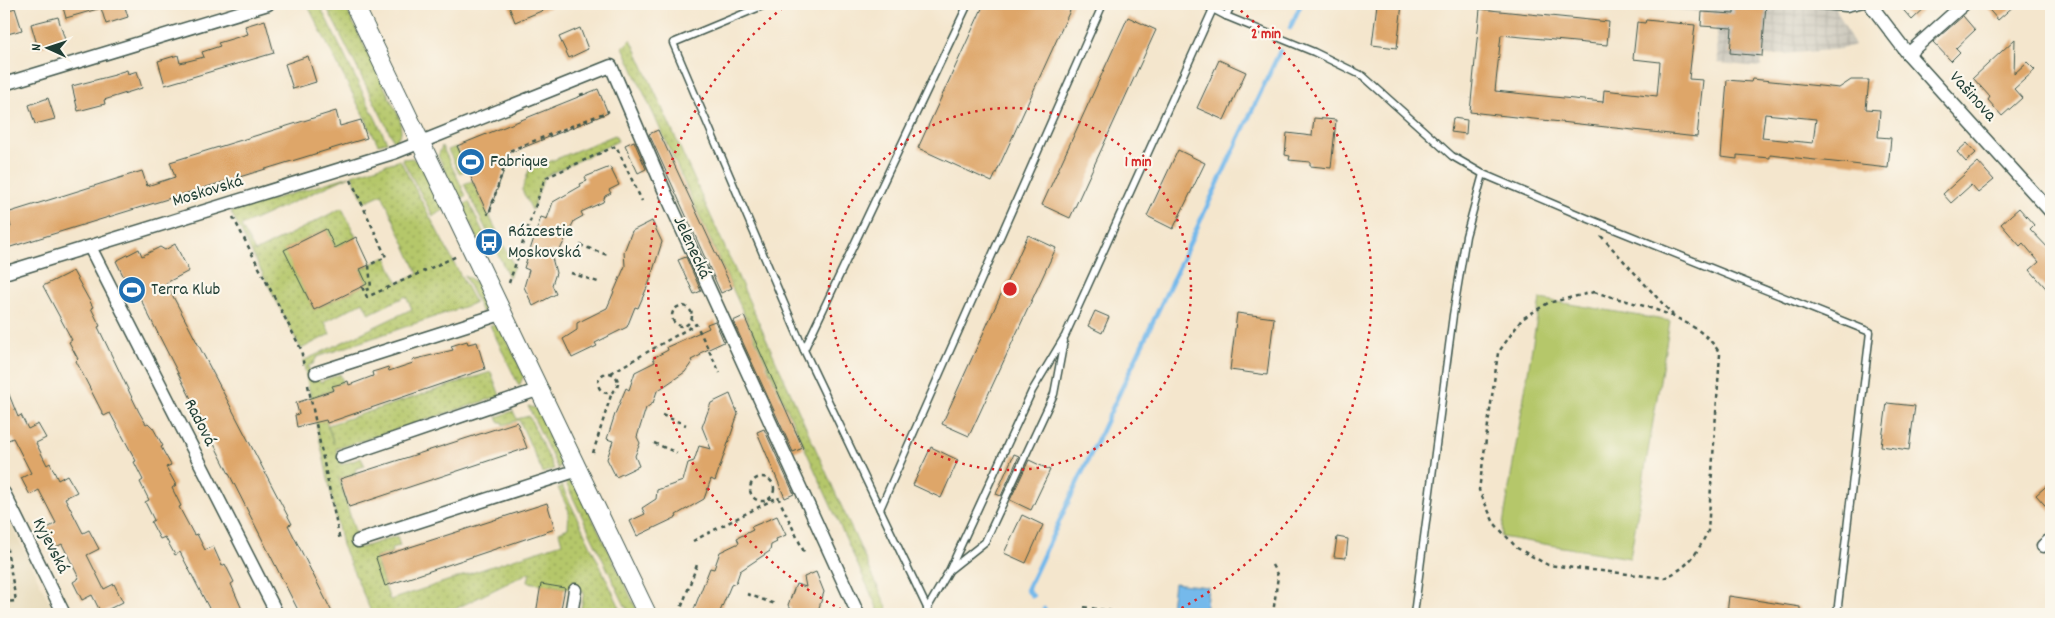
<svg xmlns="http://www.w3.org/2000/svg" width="2055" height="618" viewBox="0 0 2055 618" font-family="Dekko,sans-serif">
<defs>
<pattern id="industrial-grid" width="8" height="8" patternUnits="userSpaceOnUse" patternTransform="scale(1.25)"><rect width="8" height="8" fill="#c8c4b8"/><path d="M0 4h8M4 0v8" fill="none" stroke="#aba99f"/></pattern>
<pattern id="grass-dots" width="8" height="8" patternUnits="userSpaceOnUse" patternTransform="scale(1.25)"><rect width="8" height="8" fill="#b5c76a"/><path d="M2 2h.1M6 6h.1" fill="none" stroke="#93a358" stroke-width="1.8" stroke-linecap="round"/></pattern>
</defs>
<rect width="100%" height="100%" fill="#fbf7ec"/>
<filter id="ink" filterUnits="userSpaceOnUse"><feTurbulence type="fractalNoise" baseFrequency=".02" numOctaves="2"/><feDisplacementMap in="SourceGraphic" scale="10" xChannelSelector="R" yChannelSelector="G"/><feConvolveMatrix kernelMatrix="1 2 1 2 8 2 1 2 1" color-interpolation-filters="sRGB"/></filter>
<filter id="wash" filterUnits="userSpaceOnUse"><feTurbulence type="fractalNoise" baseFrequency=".0096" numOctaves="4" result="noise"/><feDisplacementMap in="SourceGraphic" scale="20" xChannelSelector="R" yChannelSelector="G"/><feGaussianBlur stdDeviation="1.12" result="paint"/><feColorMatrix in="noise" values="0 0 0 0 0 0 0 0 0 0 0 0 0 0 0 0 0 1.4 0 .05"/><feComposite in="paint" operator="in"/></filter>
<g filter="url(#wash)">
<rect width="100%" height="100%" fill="#f4e6cd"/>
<!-- built -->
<polygon fill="#e7daba" points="4,509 55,614 4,614"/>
<!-- industrial -->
<polygon fill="url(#industrial-grid)" points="1609,4 1834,4 1854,45 1841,49 1762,56 1761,67 1718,63 1715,13"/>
<!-- grass -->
<g fill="url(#grass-dots)" stroke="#6a824f">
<polygon points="307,4 319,4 387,142 378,144"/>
<polygon points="325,4 344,4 400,119 401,132 395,143"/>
<polygon points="631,39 890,614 880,614 623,47"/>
<polygon points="615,135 618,141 544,177 532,210 522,190 529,170"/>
<polygon points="442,146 466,196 459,199 438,156"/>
<polygon points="456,147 467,170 459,173 448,150"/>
<polygon points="412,158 421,165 444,210 433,216 402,159"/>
<polygon points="400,160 475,303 317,357 313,364 308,366 311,374 316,373 320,382 340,374 343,382 332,386 333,390 317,395 334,444 328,425 491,372 500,396 336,449 341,465 361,458 365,466 355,469 356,473 339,479 360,548 397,536 400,546 391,548 392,552 375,558 390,600 562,543 559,532 568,528 569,511 558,488 562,486 623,614 580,614 584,591 528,582 530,572 445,614 372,614 342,545 303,361 412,309 406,296 369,314 363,302 325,322 330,334 301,349 231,212 350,176 241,226 255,252 342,208 356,237 335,248 326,229 285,250 314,310 367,284 361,269 386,257 398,283 418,274 382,194 364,202 352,175"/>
<polygon points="472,181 514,266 509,277 464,184"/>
<polygon points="469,202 488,243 481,246 462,206"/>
<path d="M464 275C478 282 490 293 488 310L482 312Z"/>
<polygon points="490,325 500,326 524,375 519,386"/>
<polygon points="528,406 541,410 563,459 558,469"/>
<polygon points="513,411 517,419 529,416 554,469 543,473 519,420 503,425 502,422 499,422 497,417"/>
<polygon points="565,481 576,484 639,614 629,614"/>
</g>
<!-- pitch -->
<polygon fill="#b5c76a" stroke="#6a824f" points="1540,299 1670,321 1630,558 1501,537"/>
<!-- water -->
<polygon fill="#74b9eb" stroke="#4a7b90" points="1174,583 1208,587 1205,614 1170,614"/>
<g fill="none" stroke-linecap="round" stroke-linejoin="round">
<!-- stream -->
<g stroke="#74b9eb" stroke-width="4.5">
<polyline points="1290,28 1301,4"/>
<polyline points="1033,596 1027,590 1280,51"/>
<polyline points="1044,609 1048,614"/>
</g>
</g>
<g id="blocks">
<!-- building -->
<g fill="#dea669" fill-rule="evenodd">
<polygon points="62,4 124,4 128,17 106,24 101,8 66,18"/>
<polygon points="508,4 558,4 515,22"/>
<polygon points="984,4 1073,4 992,182 918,148"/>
<polygon points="1377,4 1402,4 1397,48 1372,45"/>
<polygon points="1734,4 1766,4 1762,56 1730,53 1732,28 1701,26 1702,12 1734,14"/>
<polygon points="1898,4 1929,4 1912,20"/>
<polygon points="1984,4 2016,4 1998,20"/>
<polygon points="15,8 22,30 4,35 4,12"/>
<polygon points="1480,9 1609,22 1607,45 1501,35 1495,91 1603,102 1604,90 1657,96 1660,62 1633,59 1637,22 1645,23 1646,20 1695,25 1689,79 1703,80 1697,137 1470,112"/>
<polygon points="1963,16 1975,30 1956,48 1960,52 1951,61 1933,42"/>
<polygon points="58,17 65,40 38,48 31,24"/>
<polygon points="1128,17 1156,30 1070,218 1042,205"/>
<polygon points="265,20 274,53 165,85 158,61 178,55 180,63 204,57 202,52 220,46 218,43 248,34 245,26"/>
<polygon points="580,28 588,49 569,58 559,37"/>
<polygon points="2015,39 2014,74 2027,62 2035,70 2014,89 2022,98 2002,116 1988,100 1990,97 1973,78"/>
<polygon points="308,56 316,82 293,89 285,64"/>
<polygon points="1219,60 1246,72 1224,120 1197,108"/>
<polygon points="127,70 128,74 137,71 142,88 104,100 105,104 78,111 72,86 115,75 114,74"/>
<path d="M1752 79 1839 88 1851 80H1869L1866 109 1880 110 1878 137 1891 138 1888 168 1770 155V158L1737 155V159L1721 157 1727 80 1751 82ZM1765 114 1816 119 1813 143 1762 138Z"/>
<polygon points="598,89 608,113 510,153 488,215 457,146"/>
<polygon points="48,98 55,119 35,124 29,105"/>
<polygon points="336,111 340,126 361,120 367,138 4,249 4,230 11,227 7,213 142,171 147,186 175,177 170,162"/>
<polygon points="1314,118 1336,120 1331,168 1310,166 1310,162 1289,160 1290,156 1285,155 1287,133 1312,136"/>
<polygon points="1453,118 1467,120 1466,134 1451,132"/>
<polygon points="658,130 732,288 721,293 649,134"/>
<polygon points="634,141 646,169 638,173 625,145"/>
<polygon points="1967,143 1976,153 1966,162 1957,152"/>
<polygon points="1178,150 1205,163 1173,229 1147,216"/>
<polygon points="1978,162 1994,180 1978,193 1971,185 1951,203 1943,194"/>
<polygon points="610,167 619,185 609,190 611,193 605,196 603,202 581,212 583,216 574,221 559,252 550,250 556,273 552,285 556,294 533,306 524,287 529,270 524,268 541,217 547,219 553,202 581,186 580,184 587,181 585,177"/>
<polygon points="2019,208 2034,225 2030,229 2051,251 2051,294 2030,270 2039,262 2023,243 2020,246 2001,224"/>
<polygon points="652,221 662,242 649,283 638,308 635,307 627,327 595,343 597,346 572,358 563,339 577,330 577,323 607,308 625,266 624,252 632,231"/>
<polygon points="326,229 335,248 356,237 369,265 360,269 367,284 314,310 284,250"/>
<polygon points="1028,235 1056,248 969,436 942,424"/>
<polygon points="175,244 189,271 166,283 282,505 292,524 288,525 333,614 300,614 138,294 133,296 116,261 139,249 142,256 160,247 165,250"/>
<polygon points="686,257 701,291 694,294 678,260"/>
<polygon points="73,271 93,307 91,308 100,326 98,327 139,412 146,424 148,423 153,428 163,446 161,447 171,465 166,467 176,485 172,488 181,506 179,507 194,535 197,534 205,550 213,546 222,566 225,564 234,582 231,584 244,614 212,614 180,552 175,555 165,537 160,539 151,522 154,520 145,502 149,500 140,482 143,480 134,462 136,461 110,413 104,416 76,361 78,359 69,342 72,340 43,286"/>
<polygon points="1095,311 1109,317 1102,333 1088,326"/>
<polygon points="1237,313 1274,318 1267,375 1230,370"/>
<polygon points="744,316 803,448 793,452 733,321"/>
<polygon points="715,321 724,342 700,353 701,355 691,360 692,362 685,372 657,391 653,403 646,408 637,437 640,443 635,456 639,466 616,477 607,459 613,441 607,439 615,414 626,388 629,390 635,372 655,362 653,358 668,350 667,347 709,328 707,324"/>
<polygon points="467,341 468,344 477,342 485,369 327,423 326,420 297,427 295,415 299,414 296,403 334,390 332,386 340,384 348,381 349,385 373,376 372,372 379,370 388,367 389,371 413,363 412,360 453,350 451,346"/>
<polygon points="4,382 18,417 21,415 28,429 38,424 46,438 36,443 47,465 50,463 58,480 67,475 77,492 65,498 83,533 89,530 99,549 87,555 104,589 114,584 123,602 101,613 92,595 82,600 73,582 79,578 62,544 56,547 46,529 56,523 39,490 30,495 21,478 31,473 13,438 4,442"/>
<polygon points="730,394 738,414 715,481 711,479 704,499 676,515 677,517 637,536 630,521 645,514 642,508 656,499 657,490 683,481 688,463 694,461 699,446 711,449 702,427 711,403"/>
<polygon points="1887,403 1915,406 1909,450 1881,446"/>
<polygon points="517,422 527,448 349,507 340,479"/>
<polygon points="764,429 794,494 785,498 757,432"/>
<polygon points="931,447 958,460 941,498 913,485"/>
<polygon points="1014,454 1019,456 1001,496 996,494"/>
<polygon points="1029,460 1050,470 1031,510 1010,500"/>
<polygon points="2051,482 2051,512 2036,495"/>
<polygon points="547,503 555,529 385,586 376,558"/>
<polygon points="1022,515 1043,525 1026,563 1004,553"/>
<polygon points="777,516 786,535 776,539 777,542 771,545 770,551 740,571 736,583 731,585 719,614 692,614 710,568 714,569 720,552 739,543 737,538 753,530 751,527"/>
<polygon points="1337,537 1348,539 1346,558 1334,557"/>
<polygon points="816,572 824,592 817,614 789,614 791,609 788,605 796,584 806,587 804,577"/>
<polygon points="541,584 565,588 560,614 536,614"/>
<polygon points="1729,596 1800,607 1800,614 1727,614"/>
</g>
</g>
</g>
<g filter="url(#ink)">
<use href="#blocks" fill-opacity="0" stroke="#3f564b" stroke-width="1"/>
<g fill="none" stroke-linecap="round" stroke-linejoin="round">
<!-- lane casing -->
<g stroke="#3f564b" stroke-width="9">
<g id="lane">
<polyline points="767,4 673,43 804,350 930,614"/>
<polyline points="1203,4 1226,16"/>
<polyline points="1232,4 1226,16 1314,52 1363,76 1452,156 1483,174 1584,217 1870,332 1837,614"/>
<polyline points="1799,4 1846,8 1863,4"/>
<polyline points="804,350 968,4"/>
<polyline points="880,509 1103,4"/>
<polyline points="951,569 985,542 1054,394 1064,341"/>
<polyline points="927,609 950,569 1032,391 1065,336 1213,9"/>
<polyline points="1414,614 1453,315 1466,236 1483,174"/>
</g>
</g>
<!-- street casing -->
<g stroke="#3f564b" stroke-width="15">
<g id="street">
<polyline points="1870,4 1908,54 2051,212"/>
<polyline points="1908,54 1964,4"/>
<polyline points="4,84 268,4"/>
<polyline points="90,247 277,614"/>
<polyline points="4,273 396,152 611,66 665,192 858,614"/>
<polyline points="316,373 504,313"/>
<polyline points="341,457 540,389"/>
<polyline points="4,493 64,614"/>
<polyline points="358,541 578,470"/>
<polyline points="2043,546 2051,539"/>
<polyline points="571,614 575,590"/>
</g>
</g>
<!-- secondary casing -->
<g stroke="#3f564b" stroke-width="20">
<polyline id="secondary" points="354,4 647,614"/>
</g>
<!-- path -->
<g stroke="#3f564b" stroke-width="2.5" stroke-dasharray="4 4" stroke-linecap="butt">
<polyline points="580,95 586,93"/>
<polyline points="351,180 386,257 369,265 371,288 364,291"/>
<polyline points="490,211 509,151 609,111"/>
<polyline points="233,217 301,349 304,367"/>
<polyline points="1601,236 1673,315"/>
<polyline points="580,245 610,256"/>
<polyline points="571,273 601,283"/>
<polyline points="509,283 545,178 616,146 642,201"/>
<polyline points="362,287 367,297 457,256"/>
<path d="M1594 292C1634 304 1699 315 1720 354L1708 531C1696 555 1689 567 1664 578L1548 565 1517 548 1494 523 1479 490 1498 353 1522 319 1548 303Z"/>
<circle cx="682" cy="316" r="10"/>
<circle cx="608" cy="383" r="10"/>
<polyline points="611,373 696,324 720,373"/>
<polyline points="308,385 340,541"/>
<polyline points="662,415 686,425"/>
<polyline points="654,443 677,453"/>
<polyline points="593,453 612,392"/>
<circle cx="762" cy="489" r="12"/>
<polyline points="4,532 16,601 4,602"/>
<polyline points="693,541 778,497 805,554"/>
<polyline points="1272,565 1278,576 1273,614"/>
<polyline points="747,594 775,604"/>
<polyline points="679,614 698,562"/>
<polyline points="1082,614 1083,607 1131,614"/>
</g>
<!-- lane -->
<use href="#lane" stroke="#fff" stroke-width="6"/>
<!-- street -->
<use href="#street" stroke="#fff" stroke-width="12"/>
<!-- secondary -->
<use href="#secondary" stroke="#fff" stroke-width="18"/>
</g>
</g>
<!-- distance rings -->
<g fill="none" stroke="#d62828" stroke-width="2.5" stroke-dasharray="2.5 5">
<circle cx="1010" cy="289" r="181"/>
<path d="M848 613A362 362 0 0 1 785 6M1235 6A362 362 0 0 1 1172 613"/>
</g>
<!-- icons -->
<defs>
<g id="stadium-disc" transform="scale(1.4375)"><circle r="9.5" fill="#1f6fb2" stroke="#fbf7ec"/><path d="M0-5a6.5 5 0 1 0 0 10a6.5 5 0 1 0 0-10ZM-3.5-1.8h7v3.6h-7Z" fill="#fff"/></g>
<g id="bus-disc" transform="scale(1.4375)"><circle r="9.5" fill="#1f6fb2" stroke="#fbf7ec"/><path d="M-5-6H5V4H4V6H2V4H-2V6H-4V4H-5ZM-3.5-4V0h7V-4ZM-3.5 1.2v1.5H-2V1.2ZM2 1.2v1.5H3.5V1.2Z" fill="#fff"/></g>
</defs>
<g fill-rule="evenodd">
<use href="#stadium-disc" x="471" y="162"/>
<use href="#bus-disc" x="489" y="242"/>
<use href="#stadium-disc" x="132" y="290"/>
</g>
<g text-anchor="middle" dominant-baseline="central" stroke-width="4.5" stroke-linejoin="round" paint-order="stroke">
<!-- street labels -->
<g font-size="18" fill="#1f3d34" stroke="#fbf7ec">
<text transform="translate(1972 97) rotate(48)">Vašinova</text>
<text transform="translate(208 192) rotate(-17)">Moskovská</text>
<text transform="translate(691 248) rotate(65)">Jelenecká</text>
<text transform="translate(199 423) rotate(63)">Radová</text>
<text transform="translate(50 546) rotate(63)">Kyjevská</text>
</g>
<!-- poi labels -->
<g font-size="18" fill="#1f3d34" stroke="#fbf7ec" text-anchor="start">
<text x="490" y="162">Fabrique</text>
<text x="508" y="232">Rázcestie<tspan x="508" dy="21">Moskovská</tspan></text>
<text x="151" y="290">Terra Klub</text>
</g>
</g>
<circle cx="1010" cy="289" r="8" fill="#d62828" stroke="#fbf7ec" stroke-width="2.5"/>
<g font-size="15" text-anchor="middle" font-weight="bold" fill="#d62828" stroke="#fbf7ec" stroke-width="4.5" stroke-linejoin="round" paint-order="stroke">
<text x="1266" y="38">2 min</text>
<text x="1138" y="166">1 min</text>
</g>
<!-- margin -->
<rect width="2055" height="618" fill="none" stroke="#fbf7ec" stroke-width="20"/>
<!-- north arrow -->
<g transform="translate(48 48) rotate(273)" stroke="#fbf7ec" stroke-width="4" paint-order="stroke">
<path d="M0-4L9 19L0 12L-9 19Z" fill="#1f3d34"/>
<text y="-8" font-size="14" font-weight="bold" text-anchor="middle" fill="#1f3d34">N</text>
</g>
</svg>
